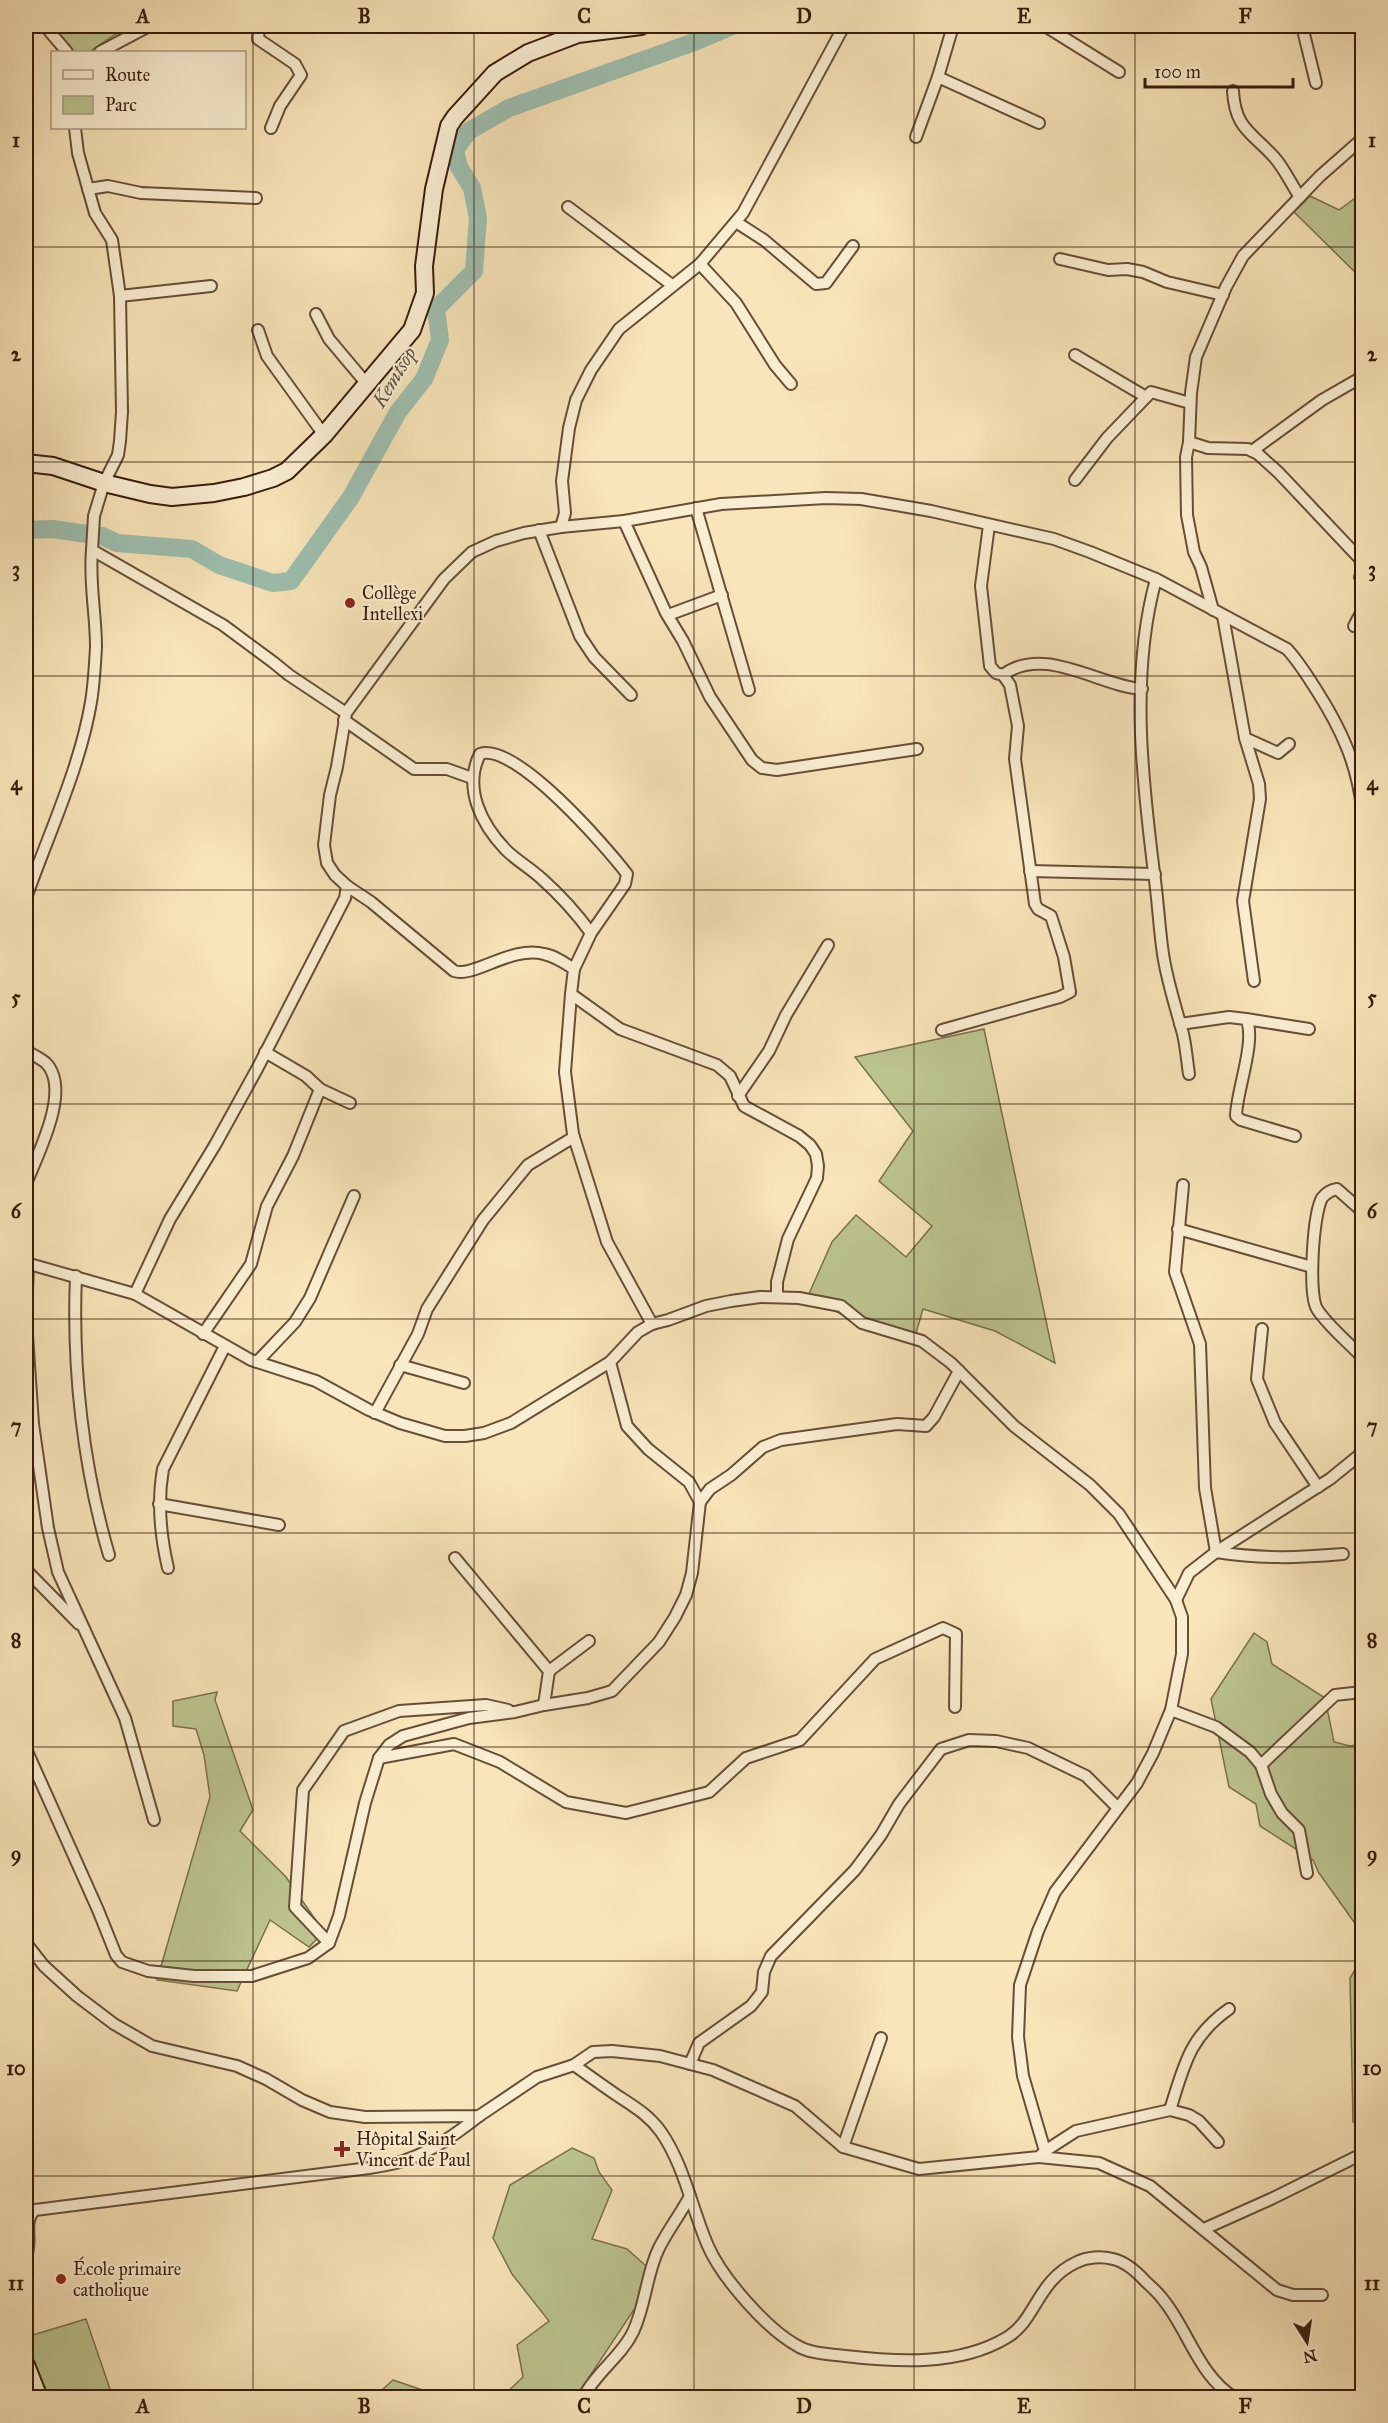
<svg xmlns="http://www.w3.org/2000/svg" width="1388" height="2423" viewBox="0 0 1388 2423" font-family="'IM FELL Great Primer',serif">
<rect width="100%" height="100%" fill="#f8e5b9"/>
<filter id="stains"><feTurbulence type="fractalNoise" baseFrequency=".00333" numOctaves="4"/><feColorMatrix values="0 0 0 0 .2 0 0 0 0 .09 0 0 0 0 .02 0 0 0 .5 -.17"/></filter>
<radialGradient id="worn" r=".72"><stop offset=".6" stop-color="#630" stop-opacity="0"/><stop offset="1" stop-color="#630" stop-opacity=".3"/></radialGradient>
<!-- green -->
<g fill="#bcc590" stroke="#7a704e" stroke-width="1.5">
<polygon points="52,26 135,26 116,34 89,52 74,52"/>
<polygon points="1362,193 1362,279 1294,212 1310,196 1339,210"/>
<polygon points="984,1029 1055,1363 995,1331 923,1309 914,1340 859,1324 808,1296 832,1242 856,1215 906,1257 932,1226 879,1181 913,1131 855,1057"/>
<polygon points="1254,1633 1267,1642 1272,1664 1325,1698 1334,1742 1350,1746 1362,1744 1362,2124 1353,2122 1350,1978 1358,1965 1359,1929 1319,1873 1313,1860 1260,1826 1256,1804 1229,1787 1211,1699"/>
<polygon points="217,1692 215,1700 253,1810 240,1831 286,1877 324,1932 309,1947 270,1920 237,1991 157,1980 210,1797 204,1755 196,1729 173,1726 173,1701"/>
<polygon points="572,2148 594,2158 599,2172 612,2190 592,2239 627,2249 646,2266 635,2308 576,2397 493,2397 503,2396 523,2377 517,2345 549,2321 512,2274 493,2238 510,2185"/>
<polygon points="86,2319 111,2392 90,2397 42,2397 26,2354 26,2337"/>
<polygon points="393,2380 443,2397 374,2397"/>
</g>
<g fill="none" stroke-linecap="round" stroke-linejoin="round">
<!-- river -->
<polyline stroke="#9dbfaf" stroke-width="18" points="26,530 52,529 102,536 117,543 192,549 219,565 273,583 291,581 351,497 398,412 424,379 440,340 436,309 474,271 478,218 472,188 459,167 455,150 469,131 509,108 697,41 732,26"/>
<!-- street casing -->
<g stroke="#674e37" stroke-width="14">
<g id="street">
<polyline points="45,26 67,52"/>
<polyline points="259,26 258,39 295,64 301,75 280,106 271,128"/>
<polyline points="1045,26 1119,72"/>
<polyline points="1302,26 1316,83"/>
<polyline points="100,52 149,26"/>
<polyline points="938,77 1039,123"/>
<path d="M1233 91C1235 128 1251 132 1274 157 1284 168 1291 184 1300 197"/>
<polyline points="75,128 78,153 95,213 112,240 120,296 122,412 120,441 118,455 104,483 94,516 92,550 223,625 273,662 289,675 346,713"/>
<polyline points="916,137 938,77 953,26"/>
<polyline points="88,189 108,186 141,193 256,198"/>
<polyline points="568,207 672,285"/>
<polyline points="736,222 764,240 816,284 826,283 853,246"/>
<polyline points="1060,259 1108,270 1127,269 1143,272 1167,282 1223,295"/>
<polyline points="700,264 736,303 775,365 791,384"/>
<polyline points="120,296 211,286"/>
<polyline points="316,314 329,339 366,383"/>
<polyline points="258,330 267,356 324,435"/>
<polyline points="1075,355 1146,397"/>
<polyline points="1189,442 1208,448 1248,449 1258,454 1279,473 1362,561"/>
<polyline points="1252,451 1322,400 1362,377"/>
<polyline points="1075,480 1107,438 1151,392 1190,403"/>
<polyline points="696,508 749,690"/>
<polyline points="624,521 666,613 683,641 710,697 752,760 762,768 777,770 917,749"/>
<polyline points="561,527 565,513 562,481 569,428 576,400 591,370 619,329 700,264 743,213 844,26"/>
<polyline points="539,530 580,636 594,657 631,695"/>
<polyline points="1362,572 1360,577 1362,580"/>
<path d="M1156 579C1130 674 1142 777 1154 873 1158 900 1159 927 1163 954 1167 981 1176 1008 1183 1034 1186 1047 1187 1061 1189 1074"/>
<polyline points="1213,610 1201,567 1194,552 1187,515 1186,457 1189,442 1191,393 1196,357 1226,287 1243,256 1320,176 1362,139"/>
<polyline points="668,615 722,595"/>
<polyline points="1223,616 1245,738 1278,753 1289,744"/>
<polyline points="1354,626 1362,611"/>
<path d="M1003 675C1044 644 1099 686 1142 689"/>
<polyline points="344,720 414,769 447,769 472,778"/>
<polyline points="1245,738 1259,784 1260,799 1243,901 1254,981"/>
<polyline points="1030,871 1155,874"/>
<path d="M26 898C48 835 80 768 91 702 94 684 95 665 96 647 96 614 89 583 92 550"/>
<path d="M574 969 591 933 625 884 627 874C607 848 515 741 480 754 463 788 481 824 506 850 516 860 530 868 542 879 560 895 577 914 591 933"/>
<polyline points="571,994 565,1072 573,1134 607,1242 652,1324"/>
<polyline points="1246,1019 1309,1029"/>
<path d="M1180 1024 1229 1017 1246 1019C1257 1039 1236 1093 1236 1116L1241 1120 1295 1136"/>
<polyline points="942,1030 1060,997 1070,992 1064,957 1051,916 1038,909 1035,904 1015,759 1018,726 1010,685 1003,675 996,673 990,666 981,586 989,525"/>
<path d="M26 1051C32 1054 40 1058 46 1063 72 1090 37 1155 26 1184"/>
<polyline points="265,1052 306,1076 320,1089 350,1103"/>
<polyline points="738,1096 769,1051 786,1015 828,945"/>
<path d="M1183 1185 1175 1272 1200 1344 1205 1488 1216 1552C1263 1559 1296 1558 1343 1554"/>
<polyline points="1178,1229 1312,1267"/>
<polyline points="26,1263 135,1294 251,1360 316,1381 369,1410 400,1423 445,1436 465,1436 484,1433 511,1423 610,1362 638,1332 652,1324 668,1320 706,1306 731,1301 760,1297 799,1298 841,1306 862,1323 922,1341 951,1363 1014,1426 1090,1485 1119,1514 1176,1600 1182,1617 1182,1654 1171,1710 1153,1753 1137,1783 1055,1892 1038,1931 1020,1985 1018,2037 1023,2076 1045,2151 1039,2157 919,2169 843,2147 795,2106 713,2070 660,2056 612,2051 593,2052 574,2065 537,2077 479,2116 365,2117 330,2112 302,2100 266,2079 237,2066 152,2046 114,2024 77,1996 44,1966 26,1943"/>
<polyline points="28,1263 26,1320 33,1424 48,1528 58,1572 125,1718 154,1820"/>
<path d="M76 1276C72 1368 83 1467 109 1555"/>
<polyline points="135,1294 170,1219 215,1145 257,1069 345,898 347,886"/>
<path d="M777 1297V1282L788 1239 817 1178 818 1166 816 1154 810 1145 799 1136 744 1106 730 1076 717 1065 620 1029 571 994 574 969C565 963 555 956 544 954 512 945 474 978 454 971L371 902 347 886 335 875 327 863 324 845 330 795 337 767 346 713 444 579 472 552 496 541 524 533 561 527 624 521 721 504 826 498 861 499 931 511 1054 539 1090 552 1156 579 1287 649C1299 662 1308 677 1317 691 1341 729 1357 763 1362 808"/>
<polyline points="1262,1329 1257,1379 1275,1423 1318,1487"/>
<polyline points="203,1334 251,1264 267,1206 293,1156 320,1089"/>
<path d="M1362 1357C1348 1342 1328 1326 1317 1309 1308 1294 1313 1214 1322 1198 1326 1193 1331 1190 1337 1189L1362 1211"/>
<polyline points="257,1362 295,1322 310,1298 354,1196"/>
<polyline points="610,1362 627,1426 648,1449 689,1482 700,1502"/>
<polyline points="400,1365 464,1383"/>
<polyline points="375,1413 418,1334 427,1309 483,1220 528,1165 574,1137"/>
<polyline points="26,1421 33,1424 26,1488"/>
<polyline points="159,1504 279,1525"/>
<polyline points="455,1558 549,1671 544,1705"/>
<path d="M168 1568C160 1534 157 1503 163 1469L225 1346"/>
<polyline points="26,1570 79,1624"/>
<polyline points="1176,1600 1189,1573 1216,1552 1330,1479 1362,1453"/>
<polyline points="549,1671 589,1641"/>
<polyline points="1171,1710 1216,1727 1250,1752 1261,1765 1271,1794 1282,1813 1299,1830 1307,1873"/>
<polyline points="26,1749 98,1910 116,1955 122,1962 148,1971 194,1976 252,1976 308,1958 329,1943 339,1916 365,1803 379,1758 389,1745 403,1736 469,1718 515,1712 544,1705 588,1698 612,1691 659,1642 675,1617 686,1595 692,1573 700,1502 710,1489 731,1475 763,1447 781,1440 897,1424 926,1426 934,1417 959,1371"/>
<polyline points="379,1758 454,1744 500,1762 566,1802 626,1813 709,1792 746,1758 800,1740 875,1659 943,1628 956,1634 955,1707"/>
<polyline points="1261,1765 1335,1695 1362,1692"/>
<polyline points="329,1943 295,1907 303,1790 344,1731 399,1711 486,1705 508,1710"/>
<polyline points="690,2064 699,2043 751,2006 762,1992 764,1972 771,1956 855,1870 881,1835 899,1804 941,1749 969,1740 996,1741 1028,1748 1086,1776 1118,1808"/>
<path d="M574 2065C588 2075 602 2085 615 2094 633 2106 648 2114 661 2132 684 2165 692 2209 708 2246 722 2278 766 2328 796 2345 810 2354 829 2354 845 2356 897 2362 959 2366 1006 2338 1037 2320 1036 2281 1077 2262 1087 2257 1101 2256 1113 2259 1126 2262 1137 2272 1146 2282 1153 2288 1160 2295 1165 2302 1189 2333 1200 2377 1235 2398"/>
<path d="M1170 2110C1184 2066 1189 2037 1229 2009"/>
<polyline points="843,2147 881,2038"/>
<polyline points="1045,2151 1076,2131 1170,2110 1189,2115 1199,2121 1218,2142"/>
<polyline points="1039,2157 1099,2163 1150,2186 1277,2290 1293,2295 1322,2295"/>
<polyline points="1204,2229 1271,2199 1362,2154"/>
<path d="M26 2256C33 2240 22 2221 35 2210L369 2168C382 2166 395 2164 406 2160 433 2151 457 2133 479 2116"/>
<path d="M583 2398C596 2372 621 2357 633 2332 646 2305 646 2274 659 2248 668 2230 681 2213 690 2196"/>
</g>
</g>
<!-- secondary casing -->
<g stroke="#371b0c" stroke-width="20">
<g id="secondary">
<polyline points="26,463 53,466 104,483 150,494 172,497 214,493 244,487 273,478 287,471 324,435 412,330 425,293 424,266 434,189 449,126 455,117 495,73 528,53 578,34 641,26"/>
<polyline points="26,2365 39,2398"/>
</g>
</g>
<!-- street -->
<use href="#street" stroke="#faeed2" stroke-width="10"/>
<!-- secondary -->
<use href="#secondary" stroke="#faeed2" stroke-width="16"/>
</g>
<!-- grid -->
<path fill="none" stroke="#371b0c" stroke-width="1.5" stroke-opacity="0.55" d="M253 26V2398M474 26V2398M694 26V2398M914 26V2398M1135 26V2398M26 247H1362M26 462H1362M26 676H1362M26 890H1362M26 1104H1362M26 1319H1362M26 1533H1362M26 1747H1362M26 1961H1362M26 2176H1362"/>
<!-- markers -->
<g fill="#8f2418" stroke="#faeed2" stroke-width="2">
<circle cx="350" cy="603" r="6"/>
<path d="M339 2140h6v6h6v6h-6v6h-6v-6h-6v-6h6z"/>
<circle cx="61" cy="2279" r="6"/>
</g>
<g text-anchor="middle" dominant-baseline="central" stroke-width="4.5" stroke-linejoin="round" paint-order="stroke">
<!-- poi labels -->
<g font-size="18" fill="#371b0c" stroke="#faeed2" text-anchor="start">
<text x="362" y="593">Collège<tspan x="362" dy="21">Intellexi</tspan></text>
<text x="356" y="2139">Hôpital Saint<tspan x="356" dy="21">Vincent de Paul</tspan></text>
<text x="73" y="2269">École primaire<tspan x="73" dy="21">catholique</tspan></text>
</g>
<!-- water labels -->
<g font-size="20" font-style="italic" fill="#5b5445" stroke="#faeed2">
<text transform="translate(394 377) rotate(-59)">Kemtsop</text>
</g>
</g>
<!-- margin -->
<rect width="1388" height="2423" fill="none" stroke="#f8e5b9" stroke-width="66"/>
<!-- legend -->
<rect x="51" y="51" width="195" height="78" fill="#faeed2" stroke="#ac9a83" stroke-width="1.5"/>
<rect x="63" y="70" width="30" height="9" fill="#faeed2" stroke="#ac9a83" stroke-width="1.5"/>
<text x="105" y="81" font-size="18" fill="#371b0c">Route</text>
<rect x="63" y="96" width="30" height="18" fill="#bcc590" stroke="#ac9a83" stroke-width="1.5"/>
<text x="105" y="111" font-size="18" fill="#371b0c">Parc</text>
<!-- north arrow -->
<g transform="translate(1307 2342) rotate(168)" stroke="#faeed2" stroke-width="4.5" paint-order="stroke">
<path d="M0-4.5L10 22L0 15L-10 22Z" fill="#371b0c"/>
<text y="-9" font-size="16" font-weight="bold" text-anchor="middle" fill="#371b0c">N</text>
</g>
<!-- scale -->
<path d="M1145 78v9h148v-9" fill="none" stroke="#371b0c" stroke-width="3"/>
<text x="1154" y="78" font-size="18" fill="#371b0c" stroke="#faeed2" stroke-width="4.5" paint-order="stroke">100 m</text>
<rect x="33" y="33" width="1322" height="2357" fill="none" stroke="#371b0c" stroke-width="2"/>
<g font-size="20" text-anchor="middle" font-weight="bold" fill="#371b0c">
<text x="143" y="23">A</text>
<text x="364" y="23">B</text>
<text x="584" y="23">C</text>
<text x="804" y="23">D</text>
<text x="1024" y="23">E</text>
<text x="1245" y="23">F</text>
<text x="16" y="147">1</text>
<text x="1372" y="147">1</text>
<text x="16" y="361">2</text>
<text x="1372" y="361">2</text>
<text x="16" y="576">3</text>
<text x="1372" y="576">3</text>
<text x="16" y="790">4</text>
<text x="1372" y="790">4</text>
<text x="16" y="1004">5</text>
<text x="1372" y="1004">5</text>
<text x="16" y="1218">6</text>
<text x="1372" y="1218">6</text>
<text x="16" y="1433">7</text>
<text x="1372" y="1433">7</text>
<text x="16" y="1647">8</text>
<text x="1372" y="1647">8</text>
<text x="16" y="1861">9</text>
<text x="1372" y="1861">9</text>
<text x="16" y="2075">10</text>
<text x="1372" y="2075">10</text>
<text x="16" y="2290">11</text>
<text x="1372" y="2290">11</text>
<text x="143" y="2413">A</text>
<text x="364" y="2413">B</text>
<text x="584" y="2413">C</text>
<text x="804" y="2413">D</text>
<text x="1024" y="2413">E</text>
<text x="1245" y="2413">F</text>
</g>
<rect width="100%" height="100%" filter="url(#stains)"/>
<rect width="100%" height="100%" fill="url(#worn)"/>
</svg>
